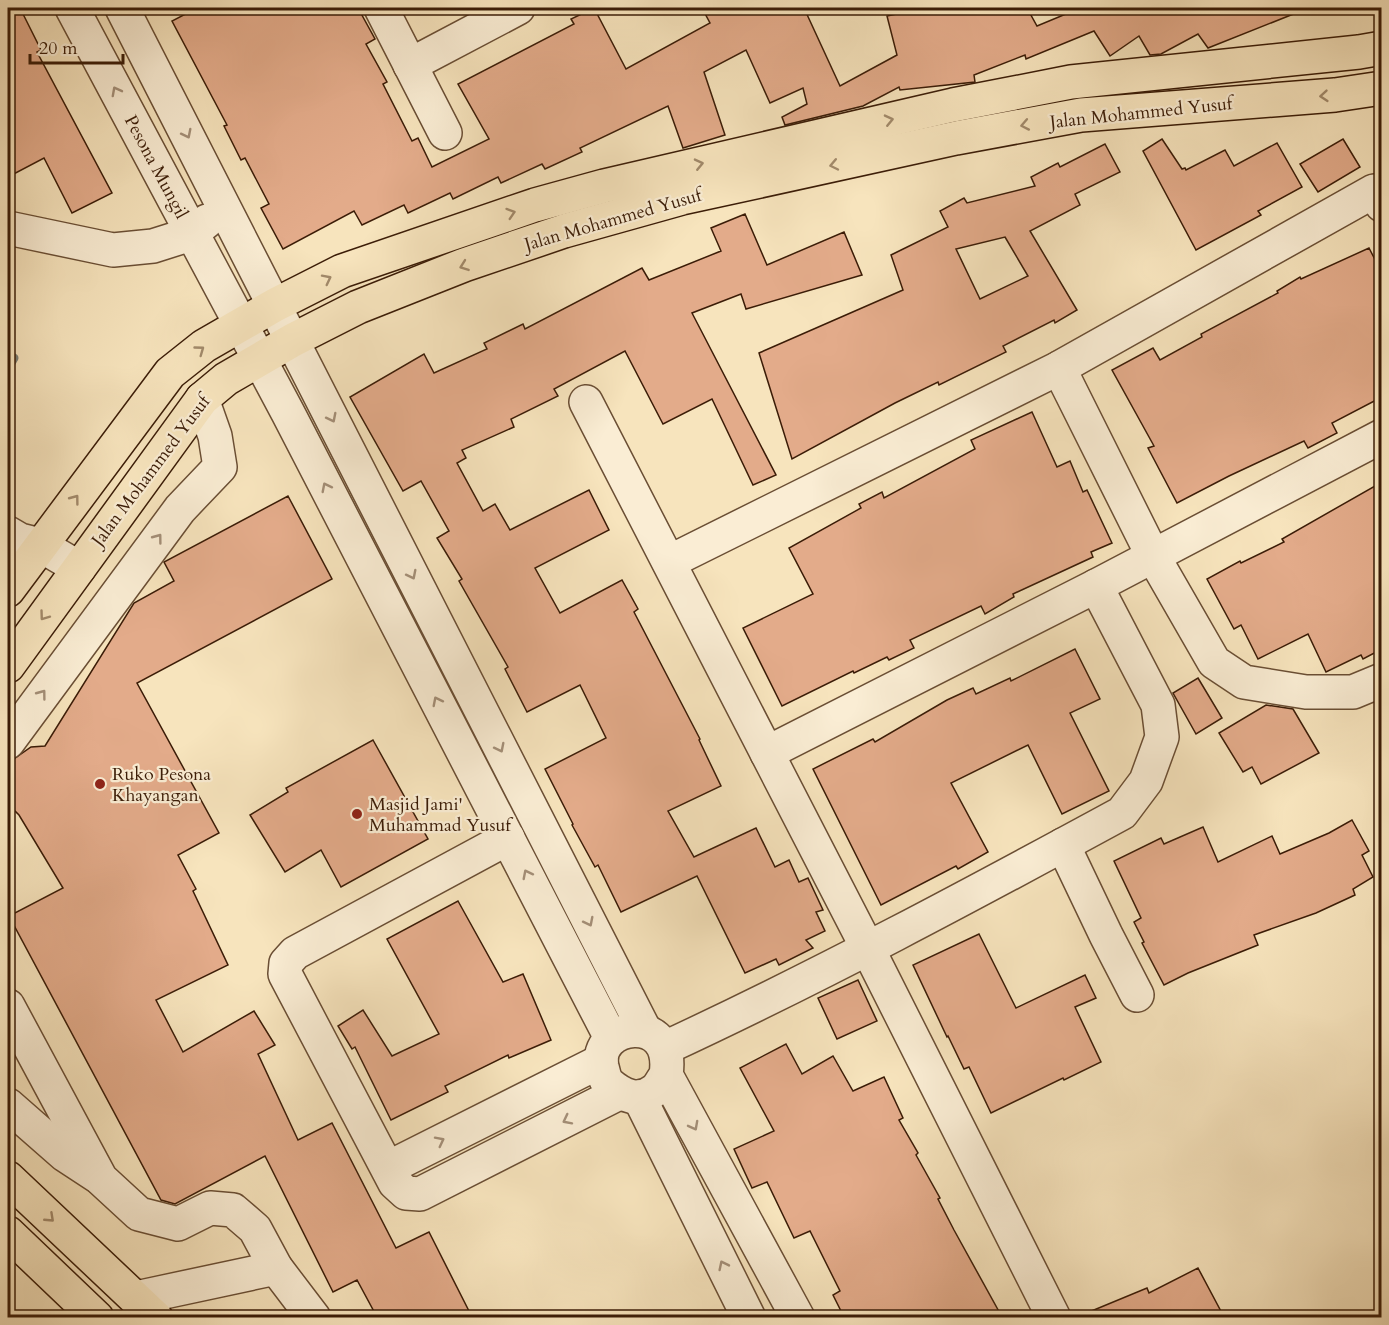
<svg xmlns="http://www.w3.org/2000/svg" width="1389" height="1325" viewBox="0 0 1389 1325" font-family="Cardo,serif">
<rect width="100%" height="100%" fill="#f7e4bd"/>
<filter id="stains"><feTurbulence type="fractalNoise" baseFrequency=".00333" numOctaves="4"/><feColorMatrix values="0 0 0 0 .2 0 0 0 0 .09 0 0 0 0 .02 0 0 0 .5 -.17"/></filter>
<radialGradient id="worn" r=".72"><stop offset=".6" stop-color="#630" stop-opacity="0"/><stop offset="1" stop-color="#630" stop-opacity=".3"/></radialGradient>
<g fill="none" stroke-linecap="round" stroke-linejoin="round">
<!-- stream -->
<polyline stroke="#797c74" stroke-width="9" points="8,355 14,358 8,368"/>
</g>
<!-- building -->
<g fill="#e3ab8a" stroke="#3b1c07" stroke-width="1.5" fill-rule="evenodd">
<polygon points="8,8 20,8 41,50 37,52 112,193 72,213 44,158 8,177"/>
<polygon points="197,8 358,8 375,39 366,44 387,82 383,84 412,141 418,138 432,167 489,139 458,84 574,24 571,19 594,8 626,69 710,23 702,8 804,8 840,86 897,55 887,16 926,8 1027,8 1037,26 1078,9 1078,8 1306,9 1208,48 1198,34 1161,54 1150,55 1139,36 1110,56 1094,31 1026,59 1025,55 974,75 975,82 900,90 899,87 863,106 785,125 782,117 807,104 803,88 770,103 746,50 704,72 725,135 683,148 668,106 580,148 582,152 545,169 542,164 501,183 498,177 453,199 450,193 408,213 404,205 362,225 354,211 283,249 261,208 269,204 245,158 241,160 224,126 227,125 172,21"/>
<polygon points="1162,139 1182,169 1185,168 1186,170 1225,150 1234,166 1277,143 1302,187 1258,211 1261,215 1196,250 1143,151"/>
<polygon points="1343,139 1360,167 1318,192 1300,164"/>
<path d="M1105 144 1120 172 1075 194 1080 205 1030 231 1077 310 1055 323 1054 320 1003 346 1006 352 939 385 938 382 895 403 792 459 759 353 903 290 891 255 948 227 940 211 964 198 967 203 1035 186 1031 177 1058 163 1060 167ZM1005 237 1028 276 980 299 956 249Z"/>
<polygon points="745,214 767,265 844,232 862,275 746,309 741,294 692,313 776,475 753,485 712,399 663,424 625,351 554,389 558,396 511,419 514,427 462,450 466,458 457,463 483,511 495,504 510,530 589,490 609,530 535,568 560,613 622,580 638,609 634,612 700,739 699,740 721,786 668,811 694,857 756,828 775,867 789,860 799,882 808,878 823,910 816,912 825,931 806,940 813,948 779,965 776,959 745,973 697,876 621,912 598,865 595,867 572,825 573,824 545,769 606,738 580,685 527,712 505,669 508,667 459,581 462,579 437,538 449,531 421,481 403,491 350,397 424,354 434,373 487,349 484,343 523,324 525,329 642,268 649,280 721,251 711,228"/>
<polygon points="1369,248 1382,273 1382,397 1332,423 1337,433 1308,448 1304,441 1229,476 1177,503 1148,448 1154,446 1112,370 1153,348 1160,360 1202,337 1201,334 1278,293 1277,291 1300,277 1301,279"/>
<polygon points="1032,412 1057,467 1070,461 1083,492 1087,490 1112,543 1091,552 1093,557 1013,594 1014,597 985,614 981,606 910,640 914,648 889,660 887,657 854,673 853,671 782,706 743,628 813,594 789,548 861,508 859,504 882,492 884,498 975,449 971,440"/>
<polygon points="1382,482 1382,649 1363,659 1361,655 1326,672 1308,634 1258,659 1241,625 1234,629 1207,579 1240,561 1241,563 1284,542 1282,539"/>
<polygon points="288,496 332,579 137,683 219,833 178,855 196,889 193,891 228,965 156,1000 183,1052 254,1011 275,1045 258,1054 298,1140 332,1123 396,1248 429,1232 472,1317 377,1317 357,1280 333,1292 265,1156 175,1204 161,1200 9,916 63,888 19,815 10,806 8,799 8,768 11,761 31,747 45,746 134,603 174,581 164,562"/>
<polygon points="1075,649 1100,699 1070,713 1109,791 1062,814 1028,745 951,783 988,852 958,869 956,866 881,905 813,769 873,739 875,742 947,700 973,688 976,694 1010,678 1011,681"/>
<polygon points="1198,678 1222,718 1196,734 1173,693"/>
<polygon points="1266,705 1293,709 1319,753 1261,784 1252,767 1243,772 1219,733"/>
<polygon points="373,740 428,839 341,887 321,850 285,872 250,815 288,792 286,788"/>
<polygon points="1352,820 1369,851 1362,855 1373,877 1353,889 1355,895 1316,913 1254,935 1258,945 1188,973 1164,985 1142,943 1144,942 1134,922 1141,918 1114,861 1161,838 1164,844 1203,827 1218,862 1272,836 1280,854 1329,833"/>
<polygon points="458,901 503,982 523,974 551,1040 509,1058 508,1055 445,1086 448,1092 391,1120 355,1047 352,1049 338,1026 363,1010 392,1056 439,1034 387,939"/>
<polygon points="979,934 1016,1008 1085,975 1096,998 1075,1007 1101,1062 1064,1080 1063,1078 991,1113 969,1067 964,1069 948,1036 947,1037 913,965"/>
<polygon points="858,980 877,1021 837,1039 818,998"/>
<polygon points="786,1044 802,1074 833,1056 853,1091 884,1077 903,1118 899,1120 918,1153 916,1155 940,1198 938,1199 954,1230 1002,1317 844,1317 833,1295 840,1291 810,1231 794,1238 767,1182 752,1188 734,1149 774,1131 740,1068"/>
<polygon points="1198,1268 1224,1317 1077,1317 1147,1288 1149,1293"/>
</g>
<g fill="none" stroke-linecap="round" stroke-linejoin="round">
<!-- minor casing -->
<g stroke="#6a4e34" stroke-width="36">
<g id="minor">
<polyline points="72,8 288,413 611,1038"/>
<polyline points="122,8 645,1031"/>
<polyline points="381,8 445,133"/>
<polyline points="410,65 518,8"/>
<polyline points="8,228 113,250 153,246 191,234 207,221"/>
<polyline points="1059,368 1153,556 1214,662 1244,682 1306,692 1353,692 1382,680"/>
<polyline points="586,402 868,949 1054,1318"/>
<polyline points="8,533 20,540 40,545 79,568"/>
<polyline points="669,562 1059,368 1374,191 1382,205"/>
<polyline points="8,742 180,509 220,467 215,436 202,399"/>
<polyline points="767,753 1096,586 1382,436"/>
<polyline points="508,838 295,953 286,963 285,974 395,1183 406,1193 420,1194 619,1093"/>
<polyline points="1063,845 1106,935 1137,995"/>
<polyline points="8,1006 101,1179 139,1214 178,1224 210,1208 233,1210 255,1229 276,1268 314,1318"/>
<path d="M665 1048C820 976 971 895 1122 813L1146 781 1162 737 1158 705 1096 586"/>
<path d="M666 1075C663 1079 659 1087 655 1090 639 1103 623 1096 609 1084 604 1079 604 1074 602 1067 592 1024 676 1010 666 1075L798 1318"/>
<polyline points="639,1097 749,1318"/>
<polyline points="8,1105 65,1155 97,1176"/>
<polyline points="388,1168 601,1061"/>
<polyline points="136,1298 276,1268"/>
</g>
</g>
<!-- major casing -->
<g stroke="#3b1c07" stroke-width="36">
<g id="major">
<polyline points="8,590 170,373 204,346 275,305 342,271 535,205 604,186 953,105 1071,82 1359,52 1382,48"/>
<polyline points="8,666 202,399 226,379 293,340 358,307 464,265 564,231 682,198 956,138 1081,115 1335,95 1382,88"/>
</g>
</g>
<!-- highway casing -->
<g stroke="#3b1c07" stroke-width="36">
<g id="highway">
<polyline points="8,1178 156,1318"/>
<polyline points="8,1233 97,1318"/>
</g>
</g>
<!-- minor -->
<use href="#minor" stroke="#faedd4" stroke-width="33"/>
<!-- major -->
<use href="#major" stroke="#f7e4bd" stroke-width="33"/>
<!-- highway -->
<use href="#highway" stroke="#f7e4bd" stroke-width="33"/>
</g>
<!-- one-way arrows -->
<defs><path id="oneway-chevron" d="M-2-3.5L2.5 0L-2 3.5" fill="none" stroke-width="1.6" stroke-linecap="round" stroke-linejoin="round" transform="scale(1.5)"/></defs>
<g stroke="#a48f78">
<use href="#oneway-chevron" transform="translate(116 91) rotate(-118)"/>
<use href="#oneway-chevron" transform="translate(187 134) rotate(63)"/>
<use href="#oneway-chevron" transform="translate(332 418) rotate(63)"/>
<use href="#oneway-chevron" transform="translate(326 487) rotate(-117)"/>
<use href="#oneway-chevron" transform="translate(158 538) rotate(-53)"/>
<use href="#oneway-chevron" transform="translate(412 575) rotate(63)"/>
<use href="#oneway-chevron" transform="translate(42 694) rotate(-53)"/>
<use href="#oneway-chevron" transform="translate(437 701) rotate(-117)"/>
<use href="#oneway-chevron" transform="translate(500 748) rotate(63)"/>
<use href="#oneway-chevron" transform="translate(527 874) rotate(-117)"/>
<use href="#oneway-chevron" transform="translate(589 922) rotate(63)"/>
<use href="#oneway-chevron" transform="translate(567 1120) rotate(153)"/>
<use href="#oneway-chevron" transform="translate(694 1126) rotate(62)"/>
<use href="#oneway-chevron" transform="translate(440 1141) rotate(-27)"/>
<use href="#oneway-chevron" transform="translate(723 1265) rotate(-116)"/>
</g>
<g stroke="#a28a6b">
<use href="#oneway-chevron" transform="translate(1324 96) rotate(175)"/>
<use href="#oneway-chevron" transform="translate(889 120) rotate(-13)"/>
<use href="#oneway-chevron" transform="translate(1025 125) rotate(169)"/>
<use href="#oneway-chevron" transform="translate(699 164) rotate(-13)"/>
<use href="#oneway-chevron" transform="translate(834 165) rotate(168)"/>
<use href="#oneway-chevron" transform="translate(511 213) rotate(-18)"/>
<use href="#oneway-chevron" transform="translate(464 266) rotate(160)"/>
<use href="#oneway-chevron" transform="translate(327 279) rotate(-27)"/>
<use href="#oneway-chevron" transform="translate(200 350) rotate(-36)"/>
<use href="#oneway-chevron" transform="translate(75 499) rotate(-53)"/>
<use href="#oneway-chevron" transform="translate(44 616) rotate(126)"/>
<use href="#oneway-chevron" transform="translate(50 1218) rotate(43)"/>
</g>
<!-- markers -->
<g fill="#8f2418" stroke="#faedd4" stroke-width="2">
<circle cx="100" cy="784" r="6"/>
<circle cx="357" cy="814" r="6"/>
</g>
<g text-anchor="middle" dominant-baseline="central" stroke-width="4.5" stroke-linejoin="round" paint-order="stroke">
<!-- street labels -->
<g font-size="18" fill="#3b1c07" stroke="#faedd4">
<text transform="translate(1141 113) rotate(-6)">Jalan Mohammed Yusuf</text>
<text transform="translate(156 167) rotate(62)">Pesona Mungil</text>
<text transform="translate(613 220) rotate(-16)">Jalan Mohammed Yusuf</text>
<text transform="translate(151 471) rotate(-53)">Jalan Mohammed Yusuf</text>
</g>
<!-- poi labels -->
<g font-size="18" fill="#3b1c07" stroke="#faedd4" text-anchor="start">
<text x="112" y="774">Ruko Pesona<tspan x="112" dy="21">Khayangan</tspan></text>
<text x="369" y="804">Masjid Jami'<tspan x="369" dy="21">Muhammad Yusuf</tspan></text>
</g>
</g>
<!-- margin -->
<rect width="1389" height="1325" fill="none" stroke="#f7e4bd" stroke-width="30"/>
<rect x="9" y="9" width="1371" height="1307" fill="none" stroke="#3b1c07" stroke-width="3"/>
<rect x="15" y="15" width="1359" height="1295" fill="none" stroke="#3b1c07" stroke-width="1.5"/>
<!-- scale -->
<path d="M30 54v9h93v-9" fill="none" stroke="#3b1c07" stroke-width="3"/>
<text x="39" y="54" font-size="18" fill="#3b1c07" stroke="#faedd4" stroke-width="4.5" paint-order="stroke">20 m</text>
<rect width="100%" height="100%" filter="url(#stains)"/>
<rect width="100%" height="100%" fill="url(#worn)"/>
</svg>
